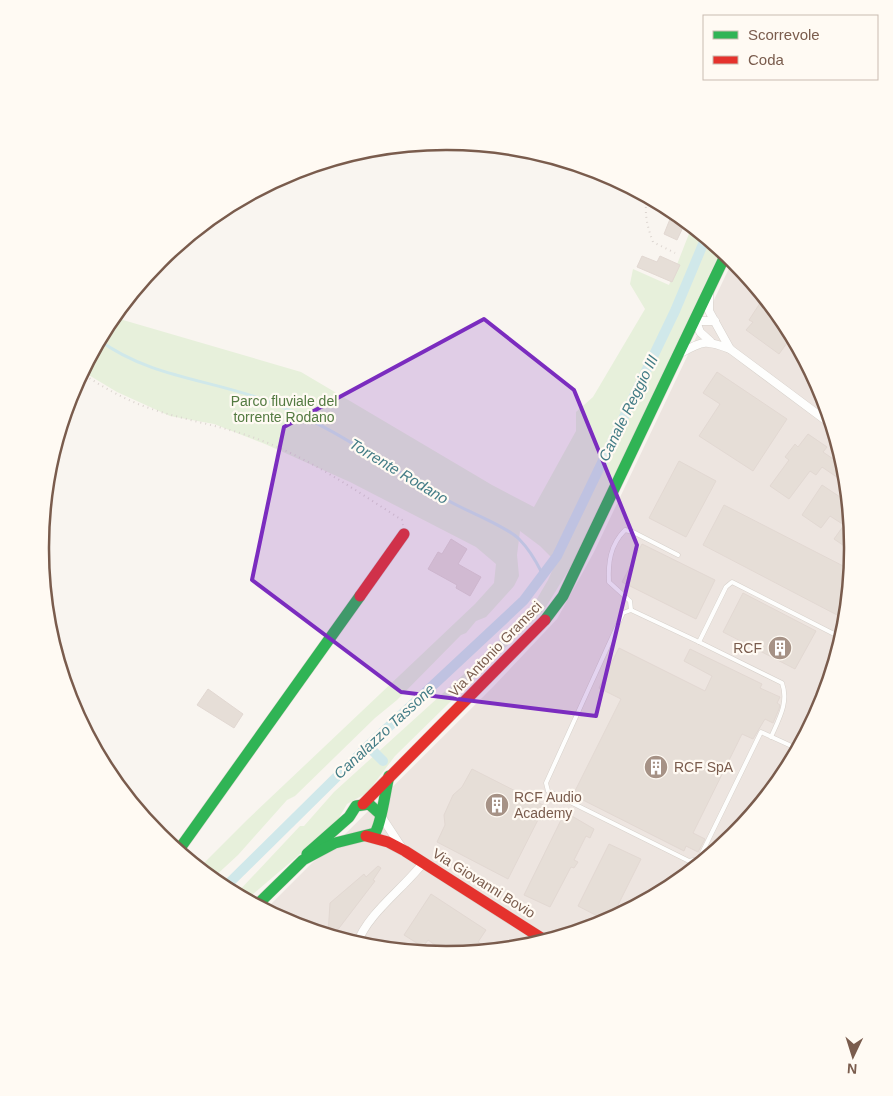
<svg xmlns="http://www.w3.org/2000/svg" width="893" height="1096" viewBox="0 0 893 1096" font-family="Arial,sans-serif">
<rect width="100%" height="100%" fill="#f9f5f0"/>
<!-- industrial -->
<polygon fill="#ede5e0" points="733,260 785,322 822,393 845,469 853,548 845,628 822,704 784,774 734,836 672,886 602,924 526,947 446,954 367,947 291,923 265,910 312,863 326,853 492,688 557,619 594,552"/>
<!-- green -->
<polygon fill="#e7f0db" points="692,226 721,250 573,563 544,610 395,756 367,793 347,804 337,821 327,831 246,900 236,894 300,826 304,826 334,792 474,665 531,609 548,580 556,562 540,546 520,531 517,555 519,576 514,586 486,617 476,621 466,633 461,635 397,700 375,718 295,796 287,800 238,855 212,879 199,868 247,820 475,604 494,583 496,564 476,547 350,482 265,444 214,424 170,416 117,392 82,371 109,322 116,313 123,320 301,372 492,485 534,507 576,431 576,412 593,397 645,309 630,284 633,269 669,285"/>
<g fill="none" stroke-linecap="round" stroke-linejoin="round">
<!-- stream -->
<path stroke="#d0e8ea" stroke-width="3" d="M99 340C150 378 215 380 273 403 336 428 390 469 449 501 466 511 506 526 519 539 529 549 536 561 542 573"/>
<!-- canal -->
<g stroke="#d0e8ea" stroke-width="10">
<polyline points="368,746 383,761"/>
<polyline points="224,888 368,746 504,619 524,600 557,556 675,311 706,237"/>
</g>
</g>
<!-- building -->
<g fill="#e6ded7" stroke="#e2d8d2">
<polygon points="670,219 684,225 677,240 664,234"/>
<polygon points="642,256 657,262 660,256 680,265 672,282 637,267"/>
<polygon points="764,297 785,322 792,336 779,354 746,330 753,322 749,320"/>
<polygon points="717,372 787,419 753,471 699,436 720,404 703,393"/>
<polygon points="808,434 827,447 823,452 839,463 842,459 847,484 822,467 816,475 810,471 789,499 770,486 789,460 785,457 795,444 798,447"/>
<polygon points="679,461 716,481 686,537 649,518"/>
<polygon points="822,485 849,503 853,552 834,539 844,525 830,516 821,528 802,515"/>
<polygon points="724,505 851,570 848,596 837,615 703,545"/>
<polygon points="451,539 467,549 458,564 481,577 470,596 456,588 457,585 428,569 438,552 442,554"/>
<polygon points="642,544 715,580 696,619 622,582"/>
<polygon points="743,593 816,631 795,669 723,632"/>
<polygon points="619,648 705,691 712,676 684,661 690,649 762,684 760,688 780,697 777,703 780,705 779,709 773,723 765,719 753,739 742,734 693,833 705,839 698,852 686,846 684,851 573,795 621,699 599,688"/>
<polygon points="208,689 243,714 234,728 197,705"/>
<polygon points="472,769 545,806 508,879 437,842 445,825 444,815 453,795 462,787"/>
<polygon points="565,812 594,829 590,838 586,836 574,860 578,862 574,868 571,867 550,907 524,895"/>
<polygon points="609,844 641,859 611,919 607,921 578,906"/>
<polygon points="378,866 381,868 373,880 375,881 333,936 328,935 330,903 364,874 366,877"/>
<polygon points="431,894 486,930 478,942 483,945 479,951 437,954 438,947 428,940 423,947 404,935"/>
</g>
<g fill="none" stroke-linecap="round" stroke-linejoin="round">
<!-- lane casing -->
<g stroke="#d7d1cb" stroke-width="5">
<g id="lane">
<path d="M631 610 630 601 609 582C608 563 610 545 625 530L633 532 678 555"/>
<path d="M699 642 782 683C789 702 779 719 771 737"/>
<polyline points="798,749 761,732 699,859 689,861 548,791 546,783 623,613 631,610 699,642 726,587 732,582 842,638"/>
</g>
</g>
<!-- street casing -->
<g stroke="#d7d1cb" stroke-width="9">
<g id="street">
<polyline points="709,293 709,311 730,349 832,425"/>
<polyline points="710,341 700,332 696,321 715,321"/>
<path d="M681 353C703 340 707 340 730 349"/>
<polyline points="381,816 402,848"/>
<path d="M357 944C367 914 403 889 423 863"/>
</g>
</g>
<!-- fast casing -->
<g stroke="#d9d2cb" stroke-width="12">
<g id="fast">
<polyline points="545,620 563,596 726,254"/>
<polyline points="178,851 360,596"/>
<polyline points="307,854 349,817 356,806 369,804 380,814"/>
<path d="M257 905 303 860 335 843 375 833C382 822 385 791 389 776"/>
</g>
</g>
<!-- jam casing -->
<g stroke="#d9d2cb" stroke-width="12">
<g id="jam">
<polyline points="360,596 404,534"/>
<polyline points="363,804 545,620"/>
<polyline points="366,836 388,842 405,851 546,941"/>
</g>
</g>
<!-- path -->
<g stroke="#dcd5d0" stroke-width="2" stroke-dasharray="1 4" stroke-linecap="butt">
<path d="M647 197C644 213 647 226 653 242L675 253"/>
<path d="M81 373C103 387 125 400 149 408 183 420 218 425 252 437 305 455 355 490 402 520L403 525"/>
</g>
<!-- lane -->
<use href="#lane" stroke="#fefefd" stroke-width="4"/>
<!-- street -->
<use href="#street" stroke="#fefefd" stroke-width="8"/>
<!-- fast -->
<use href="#fast" stroke="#30b455" stroke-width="11"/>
<!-- jam -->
<use href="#jam" stroke="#e5322d" stroke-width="11"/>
</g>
<!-- marked area -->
<path fill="#7b2cbf" fill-opacity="0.2" stroke="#7b2cbf" stroke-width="4" stroke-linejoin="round" d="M484 319 574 390 637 545 596 716 401 692 252 580 284 427Z"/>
<!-- icons -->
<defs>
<g id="building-disc" transform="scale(1.25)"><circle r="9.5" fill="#a69286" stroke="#fffaf3"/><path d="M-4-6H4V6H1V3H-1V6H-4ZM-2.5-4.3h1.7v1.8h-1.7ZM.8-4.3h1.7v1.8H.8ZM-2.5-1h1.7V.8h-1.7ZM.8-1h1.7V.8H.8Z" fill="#fff"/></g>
</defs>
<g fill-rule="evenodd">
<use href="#building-disc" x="780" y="648"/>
<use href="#building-disc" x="656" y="767"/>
<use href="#building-disc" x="497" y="805"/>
</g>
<g text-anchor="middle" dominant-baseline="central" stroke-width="4.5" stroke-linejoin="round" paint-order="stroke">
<!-- park labels -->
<g font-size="14" fill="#537a41" stroke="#fffaf3">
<text x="284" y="401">Parco fluviale del<tspan x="284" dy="16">torrente Rodano</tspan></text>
</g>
<!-- poi labels -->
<g font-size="14" fill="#7a5c4d" stroke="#fffaf3" text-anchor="start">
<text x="762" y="648" text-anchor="end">RCF</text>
<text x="674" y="767">RCF SpA</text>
<text x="514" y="797">RCF Audio<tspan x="514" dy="16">Academy</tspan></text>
</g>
<!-- street labels -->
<g font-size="14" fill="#7a5c4d" stroke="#fffaf3">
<text transform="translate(495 649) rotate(-46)">Via Antonio Gramsci</text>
<text transform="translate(484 883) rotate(32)">Via Giovanni Bovio</text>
</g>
<!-- water labels -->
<g font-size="15" font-style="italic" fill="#437c86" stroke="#fffaf3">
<text transform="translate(628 408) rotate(-64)">Canale Reggio III</text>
<text transform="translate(399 471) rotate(31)">Torrente Rodano</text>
<text transform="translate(384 731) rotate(-43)">Canalazzo Tassone</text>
</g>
</g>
<!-- crop -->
<path d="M0 0H893V1096H0ZM446 150H447A397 397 0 0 1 844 547V549A397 397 0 0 1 447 946H446A397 397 0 0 1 49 549V547A397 397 0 0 1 446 150Z" fill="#fffaf3" fill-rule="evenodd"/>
<path fill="none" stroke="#7a5c4d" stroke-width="2.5" d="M446 150H447A397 397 0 0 1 844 547V549A397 397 0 0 1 447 946H446A397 397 0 0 1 49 549V547A397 397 0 0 1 446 150Z"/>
<!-- legend -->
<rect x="703" y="15" width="175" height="65" fill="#fffaf3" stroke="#cabbb1"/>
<rect x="713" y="31" width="25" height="8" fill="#30b455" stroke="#cabbb1"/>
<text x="748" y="40" font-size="15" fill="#7a5c4d">Scorrevole</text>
<rect x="713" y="56" width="25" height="8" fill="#e5322d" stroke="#cabbb1"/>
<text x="748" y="65" font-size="15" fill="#7a5c4d">Coda</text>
<!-- north arrow -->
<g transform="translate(853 1056) rotate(184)" stroke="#fffaf3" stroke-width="4" paint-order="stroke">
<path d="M0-4L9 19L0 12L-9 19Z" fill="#7a5c4d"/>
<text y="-8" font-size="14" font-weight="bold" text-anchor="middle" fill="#7a5c4d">N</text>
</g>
</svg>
